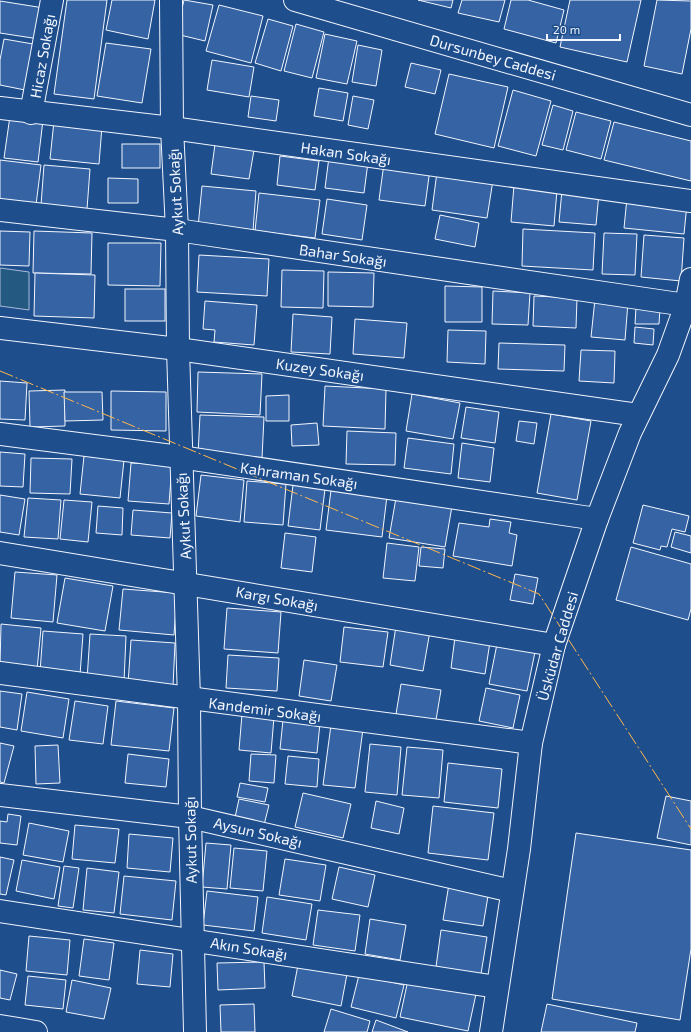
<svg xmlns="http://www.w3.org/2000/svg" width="691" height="1032" viewBox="0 0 691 1032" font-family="'Exo 2',sans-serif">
<rect width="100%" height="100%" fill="#1f4e8c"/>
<!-- green -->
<polygon fill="#245a82" stroke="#a8bbd7" points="0,268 29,272 29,310 0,306"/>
<!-- building -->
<g fill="#3563a3" stroke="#f2f6ff">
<polygon points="67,0 107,0 94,99 54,94"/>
<polygon points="112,0 155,0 148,39 106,30"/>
<polygon points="184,0 213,5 205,41 176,34"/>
<polygon points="418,0 453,0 451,8"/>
<polygon points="462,0 505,0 499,22 458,13"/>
<polygon points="511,0 528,0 564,10 556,43 504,29"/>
<polygon points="570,0 641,0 627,62 560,47"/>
<polygon points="657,0 691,1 691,29 682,74 644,66"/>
<polygon points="0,1 44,8 39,39 0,33"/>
<polygon points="219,5 263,16 251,63 206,51"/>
<polygon points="268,19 293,26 281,71 255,63"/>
<polygon points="296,24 324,32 312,78 284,71"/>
<polygon points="325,34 357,41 347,84 316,78"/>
<polygon points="4,39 33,44 25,90 0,85 0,60"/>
<polygon points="106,43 151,49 142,103 97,96"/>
<polygon points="358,45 382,50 376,86 352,82"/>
<polygon points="212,60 254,67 249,97 207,90"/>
<polygon points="411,63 441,70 435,94 405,87"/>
<polygon points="449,74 508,87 494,148 435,134"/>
<polygon points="319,88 348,93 343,121 314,116"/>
<polygon points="513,90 551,101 536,156 498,146"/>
<polygon points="251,96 279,100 276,121 248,117"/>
<polygon points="353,96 374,100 368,129 348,125"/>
<polygon points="553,105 573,111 563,150 542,145"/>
<polygon points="576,112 611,121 601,159 566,150"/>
<polygon points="10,116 43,120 38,162 4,158"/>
<polygon points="54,121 102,126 99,164 50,159"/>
<polygon points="614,122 691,141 691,181 604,160"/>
<rect x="122" y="144" width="38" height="24"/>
<polygon points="215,144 254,150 249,179 211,174"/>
<polygon points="280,156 319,161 315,190 277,185"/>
<polygon points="329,157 368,162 364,193 325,188"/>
<polygon points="0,160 41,165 36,205 0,201"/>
<polygon points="384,163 430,169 425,206 379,200"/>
<polygon points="44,165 90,169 87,209 41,205"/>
<polygon points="437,172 493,180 487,218 432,210"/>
<polygon points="108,178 138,179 138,203 108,203"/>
<polygon points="514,185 557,190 554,226 511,222"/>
<polygon points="202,186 256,191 253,231 198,227"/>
<polygon points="562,190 599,193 596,225 559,222"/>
<polygon points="259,193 320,200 315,238 255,231"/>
<polygon points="627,198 687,204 684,234 624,228"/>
<polygon points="327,199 367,205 362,240 322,234"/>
<polygon points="440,215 479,223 475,247 435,239"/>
<polygon points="523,229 595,233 593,270 522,266"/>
<polygon points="0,231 30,232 29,266 0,265"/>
<polygon points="34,231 92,233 91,274 33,273"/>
<polygon points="604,233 637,234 635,275 602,274"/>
<polygon points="644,235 684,238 681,281 641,277"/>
<polygon points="108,243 161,243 160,286 108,285"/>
<polygon points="199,255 269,259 267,296 197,292"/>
<polygon points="282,270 324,271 323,308 281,307"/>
<polygon points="328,272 374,273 373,307 328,306"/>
<polygon points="35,273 95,275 94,318 34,316"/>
<polygon points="445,286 482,287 482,322 445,322"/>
<rect x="125" y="289" width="40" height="32"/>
<polygon points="493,291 530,293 528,325 492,324"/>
<polygon points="534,296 577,298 576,328 533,326"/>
<polygon points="595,299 628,302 625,340 591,337"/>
<polygon points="205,301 257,305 254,345 214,342 215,330 203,329"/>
<polygon points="636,307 660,308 659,324 635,324"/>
<polygon points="293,314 332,317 330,354 291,352"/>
<polygon points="355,319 407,323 404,358 353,354"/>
<polygon points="635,327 654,329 653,345 634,343"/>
<polygon points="448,330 486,331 485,364 447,362"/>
<polygon points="499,343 565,345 564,371 498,369"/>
<polygon points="581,350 615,351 614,383 579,381"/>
<polygon points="198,372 262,374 260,415 197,412"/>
<polygon points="0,381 27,383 25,420 0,419"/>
<polygon points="325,386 386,389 385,429 323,426"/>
<polygon points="65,390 65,426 30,427 29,391"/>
<polygon points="111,391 166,392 166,431 111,430"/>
<polygon points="64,392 102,392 103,420 65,421"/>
<polygon points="412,394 460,403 453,439 406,431"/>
<polygon points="289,395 289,421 266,421 266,396"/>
<polygon points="466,407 499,412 495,443 461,438"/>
<polygon points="551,414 591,421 577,500 537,493"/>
<polygon points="200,415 264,417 262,458 198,455"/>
<polygon points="519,421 537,423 534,444 516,441"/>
<polygon points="317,423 319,445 292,446 291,425"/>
<polygon points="347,431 396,433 395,465 346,464"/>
<polygon points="408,438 454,444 451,474 404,468"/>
<polygon points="462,443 494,448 490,482 458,478"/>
<polygon points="0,452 25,454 23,487 0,486"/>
<polygon points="84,456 124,460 120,498 80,494"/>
<polygon points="31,458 72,459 70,494 30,493"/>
<polygon points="131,463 172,465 169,504 128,501"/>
<polygon points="201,475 244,480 240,522 196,516"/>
<polygon points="247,481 286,484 283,525 244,522"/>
<polygon points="293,485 325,489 320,530 288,526"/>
<polygon points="331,490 387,496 382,537 326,530"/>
<polygon points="0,495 25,499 19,535 0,532"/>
<polygon points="28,498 61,500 58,539 24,537"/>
<polygon points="396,498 452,506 445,547 389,538"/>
<polygon points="64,500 92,502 88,542 60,539"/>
<polygon points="643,505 689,516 685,532 672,529 667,547 661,546 660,550 633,543"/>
<polygon points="98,506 123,508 122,535 96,533"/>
<polygon points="133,510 172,513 170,538 131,535"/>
<polygon points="490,519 511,522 509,533 517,535 512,566 453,556 459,523 489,527"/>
<polygon points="675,532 691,536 691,553 671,547"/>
<polygon points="285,533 316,537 312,572 281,568"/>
<polygon points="387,543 419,547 415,581 383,578"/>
<polygon points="421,547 445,549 443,568 419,566"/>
<polygon points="631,547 691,564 691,609 688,620 616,600"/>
<polygon points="15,572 57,575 53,622 11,618"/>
<polygon points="515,574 538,578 533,604 510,600"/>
<polygon points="65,578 113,586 105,631 57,623"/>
<polygon points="123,589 177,593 174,635 119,630"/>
<polygon points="227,608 281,612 278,653 224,649"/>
<polygon points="1,624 41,628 37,670 0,666"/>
<polygon points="396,626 430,631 423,671 390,665"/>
<polygon points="344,627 388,632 383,667 340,662"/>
<polygon points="43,631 83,634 80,675 40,672"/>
<polygon points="90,634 126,636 124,682 87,680"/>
<polygon points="455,637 490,642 485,674 451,668"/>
<polygon points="131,640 175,643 173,687 128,684"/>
<polygon points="497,644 535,652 527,691 489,684"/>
<polygon points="228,655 279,658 277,691 226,688"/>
<polygon points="304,660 337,665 331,701 299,696"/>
<polygon points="401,684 441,690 436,720 396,714"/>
<polygon points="486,688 520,695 513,728 479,721"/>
<polygon points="0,691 22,694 17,730 0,727"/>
<polygon points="27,692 69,699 63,738 21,731"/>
<polygon points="75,701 108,706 103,744 69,740"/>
<polygon points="116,701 174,708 169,751 111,745"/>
<polygon points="242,714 274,717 271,753 239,750"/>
<polygon points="283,720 320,723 317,753 280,749"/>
<polygon points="331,725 363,729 355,788 323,785"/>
<polygon points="0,743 14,746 4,783 0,782"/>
<polygon points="370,744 401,747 397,795 365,792"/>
<polygon points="58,745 60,783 36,784 35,746"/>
<polygon points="407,747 443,750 439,798 402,795"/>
<polygon points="128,754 169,759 166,787 125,783"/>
<polygon points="251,754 276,755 274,783 249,781"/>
<polygon points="288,756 319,759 317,787 285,784"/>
<polygon points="448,763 502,769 498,808 444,802"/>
<polygon points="240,783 268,788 265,802 237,797"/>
<polygon points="303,793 351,804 343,838 295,827"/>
<polygon points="666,796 691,801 691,845 657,838"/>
<polygon points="239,799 269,805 263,829 234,822"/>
<polygon points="376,801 404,808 399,834 371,828"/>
<polygon points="433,806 494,813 488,860 428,853"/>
<polygon points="8,814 21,816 17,845 0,843 0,821 7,822"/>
<polygon points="29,823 69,831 63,862 23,855"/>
<polygon points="75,825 119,829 115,863 72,859"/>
<polygon points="576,833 691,850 691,949 680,1020 552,999"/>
<polygon points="129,834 173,838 170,872 127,868"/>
<polygon points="206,843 231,845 227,889 202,887"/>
<polygon points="234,848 267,851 263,891 230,888"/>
<polygon points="0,857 14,860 6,895 0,894"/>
<polygon points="285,859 326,865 320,901 279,895"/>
<polygon points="22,860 60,867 54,899 16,891"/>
<polygon points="64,866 79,868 73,908 58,906"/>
<polygon points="339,867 375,875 368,907 332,899"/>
<polygon points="87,868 119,872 114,913 83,910"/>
<polygon points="124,876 176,881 172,920 120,914"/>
<polygon points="449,884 489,890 483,926 443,920"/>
<polygon points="207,891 258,897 254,931 203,925"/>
<polygon points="267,897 312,904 306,940 262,933"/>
<polygon points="318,910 360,915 355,951 313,945"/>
<polygon points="370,919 406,925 400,960 365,954"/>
<polygon points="441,930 487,937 481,974 436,967"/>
<polygon points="29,936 70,940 67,975 26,971"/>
<polygon points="84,939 114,943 109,980 79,976"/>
<polygon points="140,950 173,954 170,987 137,984"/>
<polygon points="264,962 265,988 218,990 217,963"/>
<polygon points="298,965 347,974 341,1006 292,996"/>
<polygon points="0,970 17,974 10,1000 0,998"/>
<polygon points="359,975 404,985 396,1018 351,1007"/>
<polygon points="28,976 66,980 63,1009 25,1005"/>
<polygon points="72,980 111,988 104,1019 66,1012"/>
<polygon points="408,980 476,994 468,1031 400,1017"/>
<polygon points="254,1004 255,1032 221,1032 220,1005"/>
<polygon points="547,1004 637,1023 635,1032 541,1032"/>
<polygon points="331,1009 370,1021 367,1032 324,1032"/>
<polygon points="376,1020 408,1032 372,1032"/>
</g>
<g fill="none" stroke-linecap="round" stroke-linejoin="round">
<!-- minor casing -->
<g stroke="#f2f6ff" stroke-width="24">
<g id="minor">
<polyline points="171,0 172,128 177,230 178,349 189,699 190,817 195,1032"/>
<polyline points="295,0 691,115"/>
<polyline points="0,108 172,128 691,201"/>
<polyline points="31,113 52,0"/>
<polyline points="0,210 177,230 686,305"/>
<polyline points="0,328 178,349 638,415"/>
<polyline points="0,434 180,457 597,519"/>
<polyline points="0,553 554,645"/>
<polyline points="0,673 531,743"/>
<polyline points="0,795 190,817 512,891"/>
<polyline points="0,911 497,987"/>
<polyline points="0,1026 36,1032"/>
</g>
</g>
<!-- major casing -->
<g stroke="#f2f6ff" stroke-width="24">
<polyline id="major" points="491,1032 519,849 531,743 554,645 597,519 630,433 668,355 686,305 691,279"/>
</g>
<!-- minor -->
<use href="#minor" stroke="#1f4e8c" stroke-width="22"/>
<!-- major -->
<use href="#major" stroke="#1f4e8c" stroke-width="22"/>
<!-- power -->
<polyline stroke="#ffb74d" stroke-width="1" stroke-dasharray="14 3 2 3" stroke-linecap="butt" points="0,371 539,594 691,829"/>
</g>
<g text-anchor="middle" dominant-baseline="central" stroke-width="3" stroke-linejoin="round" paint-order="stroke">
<!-- street labels -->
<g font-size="15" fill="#f2f6ff" stroke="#1f4e8c">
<text transform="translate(42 56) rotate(-80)">Hicaz Sokağı</text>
<text transform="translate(493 57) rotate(16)">Dursunbey Caddesi</text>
<text transform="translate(346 153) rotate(8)">Hakan Sokağı</text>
<text transform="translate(175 192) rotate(-93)">Aykut Sokağı</text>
<text transform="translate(343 255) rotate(8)">Bahar Sokağı</text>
<text transform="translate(320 369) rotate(8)">Kuzey Sokağı</text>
<text transform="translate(299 475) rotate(8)">Kahraman Sokağı</text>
<text transform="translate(183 516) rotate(-93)">Aykut Sokağı</text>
<text transform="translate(277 598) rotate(10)">Kargı Sokağı</text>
<text transform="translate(557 646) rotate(-74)">Üsküdar Caddesi</text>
<text transform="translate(265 709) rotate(7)">Kandemir Sokağı</text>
<text transform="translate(258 832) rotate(13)">Aysun Sokağı</text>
<text transform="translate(190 840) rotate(-91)">Aykut Sokağı</text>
<text transform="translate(249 948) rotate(9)">Akın Sokağı</text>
</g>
</g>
<!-- scale -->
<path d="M547 34v6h73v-6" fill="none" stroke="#f2f6ff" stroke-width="2"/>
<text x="553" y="34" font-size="12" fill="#f2f6ff" stroke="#1f4e8c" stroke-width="3" paint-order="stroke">20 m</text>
</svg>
